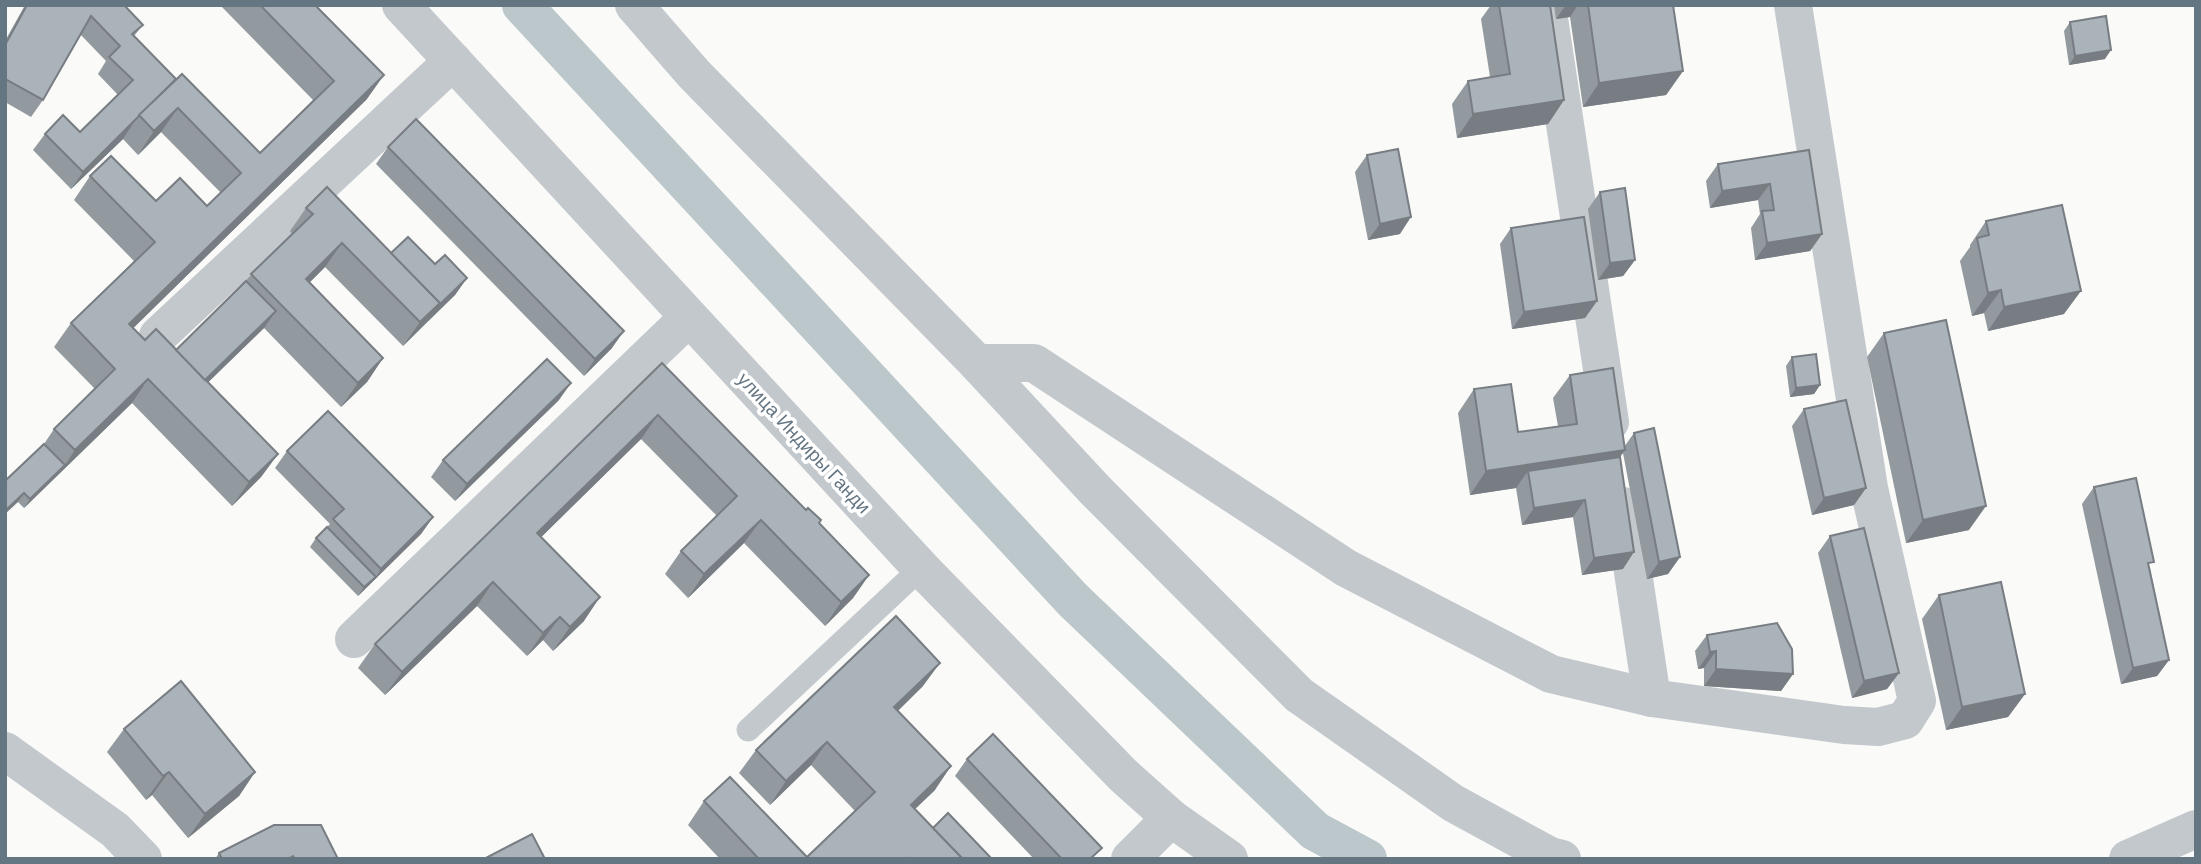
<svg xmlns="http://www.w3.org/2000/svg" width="2201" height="864" viewBox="0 0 2201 864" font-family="'DM Sans',sans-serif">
<rect width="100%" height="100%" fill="#fafaf8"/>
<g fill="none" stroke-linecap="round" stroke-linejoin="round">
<!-- canal -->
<polyline stroke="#bbc7cb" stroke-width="40" points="522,5 1073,600 1315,831 1367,859"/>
<!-- service -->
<polyline stroke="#c3c8cc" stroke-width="23" points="748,730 921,568"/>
<!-- minor -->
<g stroke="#c3c8cc" stroke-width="38">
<polyline points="401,5 921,568 1123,775 1171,818 1229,859"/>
<polyline points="634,5 694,74 977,363 1096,491 1299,695 1453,803 1550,856 1562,859"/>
<polyline points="1547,5 1610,422"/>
<polyline points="158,336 453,61"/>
<polyline points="977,363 1034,363 1346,568 1551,674 1652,698 1844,725 1878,727 1905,720 1917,701 1869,488 1793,5"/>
<polyline points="1623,506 1652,698"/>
<polyline points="354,639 687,319"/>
<polyline points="5,751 115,830 143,859"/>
<polyline points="1130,859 1171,818"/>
<polyline points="2128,859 2196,829"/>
</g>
</g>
<!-- wall -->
<g fill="#929a9f">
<polygon points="25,5 124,5 143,25 134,36 176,79 260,153 313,100 220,5 315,5 367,99 133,328 145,340 176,350 292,234 290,231 306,208 391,253 435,264 467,278 455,295 403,346 325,267 310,282 383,358 367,382 341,407 264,328 208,382 278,454 261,477 232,506 132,403 24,508 18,502 44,444 54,429 95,389 54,347 71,323 134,261 74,200 90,176 156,201 207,206 221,193 161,132 138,155 123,139 71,189 33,150 45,134 80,132 118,95 98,74 106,61 80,34 43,100 31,117 5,102 5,41"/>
<polygon points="1491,5 1499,5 1564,100 1548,124 1457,138 1452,104 1468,81 1490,77 1481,19"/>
<polygon points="1554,5 1673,5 1683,71 1666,95 1583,107 1570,17 1556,19"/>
<polygon points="2070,22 2105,59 2069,65 2064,31"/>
<polygon points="388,147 612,348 584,376 376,164"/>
<polygon points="1809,150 1822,234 1810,251 1755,260 1751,228 1760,214 1758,200 1710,208 1706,181 1718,164"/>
<polygon points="1367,155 1400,234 1368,240 1355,172"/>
<polygon points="1600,192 1635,260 1623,276 1598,280 1588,209"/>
<polygon points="1986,221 2064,314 1988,331 1984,313 1972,316 1960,261 1970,247 1970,245"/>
<polygon points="1511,228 1597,301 1585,318 1512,329 1500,244"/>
<polygon points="1884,333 1969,530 1906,543 1867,357"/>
<polygon points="1792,357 1820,385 1814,394 1790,397 1786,366"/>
<polygon points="662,363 869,575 853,598 825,626 744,543 688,598 665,574 681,551 717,516 641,439 541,537 584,621 553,651 543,640 527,656 477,606 385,695 358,668 375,644"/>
<polygon points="1570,375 1624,447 1634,433 1680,557 1668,574 1647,579 1623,453 1620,457 1623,569 1582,575 1573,517 1522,525 1516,488 1470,495 1458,413 1474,389 1518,432 1558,426 1553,398"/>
<polygon points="559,400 455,501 431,477 443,460"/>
<polygon points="1804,409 1866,488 1854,505 1812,515 1792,426"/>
<polygon points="287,451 433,517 421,534 358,596 310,547 316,538 330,524 275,468"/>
<polygon points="2094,487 2150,568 2169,660 2157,676 2121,684 2082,504"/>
<polygon points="1830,536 1899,673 1887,689 1852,698 1818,553"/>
<polygon points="1939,595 2025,694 2008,717 1946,730 1922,619"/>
<polygon points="1707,635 1793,674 1781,691 1704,686 1704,668 1698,669 1695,651"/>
<polygon points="923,686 898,711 935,790 915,809 933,828 992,859 720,859 688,825 704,801 807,857 855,811 811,765 770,805 739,773 756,750"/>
<polygon points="124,729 255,772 239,796 188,838 152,795 146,800 107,752"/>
<polygon points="967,759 1094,859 1034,859 955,776"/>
<polygon points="219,853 338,859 215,859"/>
</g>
<!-- shaded-wall -->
<g fill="#777d82">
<polygon points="1566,5 1578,5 1570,17 1556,19"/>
<polygon points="2111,50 2105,59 2069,65 2075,56"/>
<polygon points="1683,71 1666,95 1583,107 1599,83"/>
<polygon points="384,75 367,99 113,348 129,324"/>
<polygon points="1564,100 1548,124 1457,138 1473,114"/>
<polygon points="178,108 161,132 138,155 154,131"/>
<polygon points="134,122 123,139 71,189 83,172"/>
<polygon points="1770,184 1758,200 1710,208 1722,191"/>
<polygon points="1411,217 1400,234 1368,240 1380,224"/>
<polygon points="1822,234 1810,251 1755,260 1767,243"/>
<polygon points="342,243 325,267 290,302 306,279"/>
<polygon points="1635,260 1623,276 1598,280 1610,263"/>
<polygon points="467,278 455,295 423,326 435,309"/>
<polygon points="2001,290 1984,313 1972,316 1988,293"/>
<polygon points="2081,291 2064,314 1988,331 2004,307"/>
<polygon points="1597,301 1585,318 1512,329 1524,312"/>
<polygon points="440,303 423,326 403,346 420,322"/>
<polygon points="276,311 264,328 188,402 199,385"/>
<polygon points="624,331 612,348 584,376 595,359"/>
<polygon points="383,358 367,382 341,407 358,383"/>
<polygon points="148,379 132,403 24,508 30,499 65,465 75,450"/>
<polygon points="571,383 559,400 455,501 467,484"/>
<polygon points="1820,385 1814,394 1790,397 1796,388"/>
<polygon points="658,415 641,439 521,557 537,533"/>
<polygon points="1625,450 1608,473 1528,471 1516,488 1470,495 1486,471"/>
<polygon points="278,454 261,477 232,506 249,482"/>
<polygon points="1866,488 1854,505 1812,515 1824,498"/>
<polygon points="24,493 18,502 5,514 5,511"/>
<polygon points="1585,500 1573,517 1522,525 1534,508"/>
<polygon points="1986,506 1969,530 1906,543 1923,520"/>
<polygon points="433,517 421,534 358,596 364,587 376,577 381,569"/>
<polygon points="761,520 744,543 688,598 704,574"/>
<polygon points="1634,552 1623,569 1582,575 1594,558"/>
<polygon points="1680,557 1668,574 1647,579 1659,562"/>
<polygon points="869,575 853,598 825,626 841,602"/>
<polygon points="493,582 477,606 385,695 402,672"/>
<polygon points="600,597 584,621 553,651 570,627"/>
<polygon points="560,617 543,640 527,656 543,633"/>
<polygon points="1716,651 1704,668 1698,669 1710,652"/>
<polygon points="2169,660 2157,676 2121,684 2133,668"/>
<polygon points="940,663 923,686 878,730 894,707"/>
<polygon points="1716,669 1793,674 1781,691 1704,686"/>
<polygon points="1899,673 1887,689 1852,698 1864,681"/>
<polygon points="2025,694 2008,717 1946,730 1962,707"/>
<polygon points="827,742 811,765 770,805 786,781"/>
<polygon points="951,766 935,790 895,828 911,805"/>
<polygon points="169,772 152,795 146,800 163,776"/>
<polygon points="255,772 239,796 188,838 205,814"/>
</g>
<!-- building -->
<g fill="#aab3b9" stroke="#777d82" stroke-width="2">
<polygon points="27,5 124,5 143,25 132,34 176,79 83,172 45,134 63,115 80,132 133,80 109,57 120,46 91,16 43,100 5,79 5,45"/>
<polygon points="260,5 315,5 384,75 129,324 145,340 156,329 278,454 249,482 148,379 75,450 54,429 115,369 71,323 155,242 90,176 111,156 156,201 180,178 207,206 241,173 178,108 154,131 139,115 182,74 260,153 334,81"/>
<polygon points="1499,5 1550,5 1564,100 1473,114 1468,81 1510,74"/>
<polygon points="1588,5 1673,5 1683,71 1599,83"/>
<polygon points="2106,16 2111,50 2075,56 2070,22"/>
<polygon points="416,119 624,331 595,359 388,147"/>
<polygon points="1398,149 1411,217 1380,224 1367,155"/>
<polygon points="1809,150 1822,234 1767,243 1762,211 1774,210 1770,184 1722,191 1718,164"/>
<polygon points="327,187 440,303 420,322 342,243 306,279 383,358 358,383 251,274 313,214 306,208"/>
<polygon points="1625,188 1635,260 1610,263 1600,192"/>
<polygon points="2062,205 2081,291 2004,307 2001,290 1988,293 1977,238 1989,235 1986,221"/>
<polygon points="1584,217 1597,301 1524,312 1511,228"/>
<polygon points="408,237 435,264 445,255 467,278 435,309 440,303 391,253"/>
<polygon points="246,281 276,311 205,380 176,350"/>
<polygon points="1946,320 1986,506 1923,520 1884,333"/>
<polygon points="1816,354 1820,385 1796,388 1792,357"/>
<polygon points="547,359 571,383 467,484 443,460"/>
<polygon points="662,363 806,510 808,508 821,520 819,523 869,575 841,602 761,520 704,574 681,551 737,496 658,415 537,533 600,597 570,627 560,617 543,633 493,582 402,672 375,644"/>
<polygon points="1613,368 1625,450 1486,471 1474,389 1511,384 1518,432 1577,424 1570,375"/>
<polygon points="1846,400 1866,488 1824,498 1804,409"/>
<polygon points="328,411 433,517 381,569 333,519 344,509 287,451"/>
<polygon points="1654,428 1680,557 1659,562 1634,433"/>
<polygon points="44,444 65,465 30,499 24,493 5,511 5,481"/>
<polygon points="1620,457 1634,552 1594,558 1585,500 1534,508 1528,471"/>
<polygon points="2136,478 2154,562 2148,563 2169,660 2133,668 2094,487"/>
<polygon points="327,527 376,577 364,587 316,538"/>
<polygon points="1864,528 1899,673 1864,681 1830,536"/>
<polygon points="2001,582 2025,694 1962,707 1939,595"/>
<polygon points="896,616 940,663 894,707 951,766 911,805 963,859 907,859 906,858 905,859 759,859 704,801 730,777 807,857 875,792 827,742 786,781 756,750"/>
<polygon points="1777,623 1792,649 1793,674 1716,669 1716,651 1710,652 1707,635"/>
<polygon points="181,681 255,772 205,814 169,772 163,776 124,729"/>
<polygon points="993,734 1102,848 1090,859 1062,859 967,759"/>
<polygon points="948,813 992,859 963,859 933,828"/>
<polygon points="274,825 321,825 338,859 295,859 293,856 288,859 222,859 219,853"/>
<polygon points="532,834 545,859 484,859"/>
</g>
<g text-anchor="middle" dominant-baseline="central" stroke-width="7" stroke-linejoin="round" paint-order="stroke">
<!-- street labels -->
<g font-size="19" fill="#657683" stroke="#fff">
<text transform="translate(804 443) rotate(47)">улица Индиры Ганди</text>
</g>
</g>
<!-- border -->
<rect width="2201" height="864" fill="none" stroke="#657683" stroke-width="14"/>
</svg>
